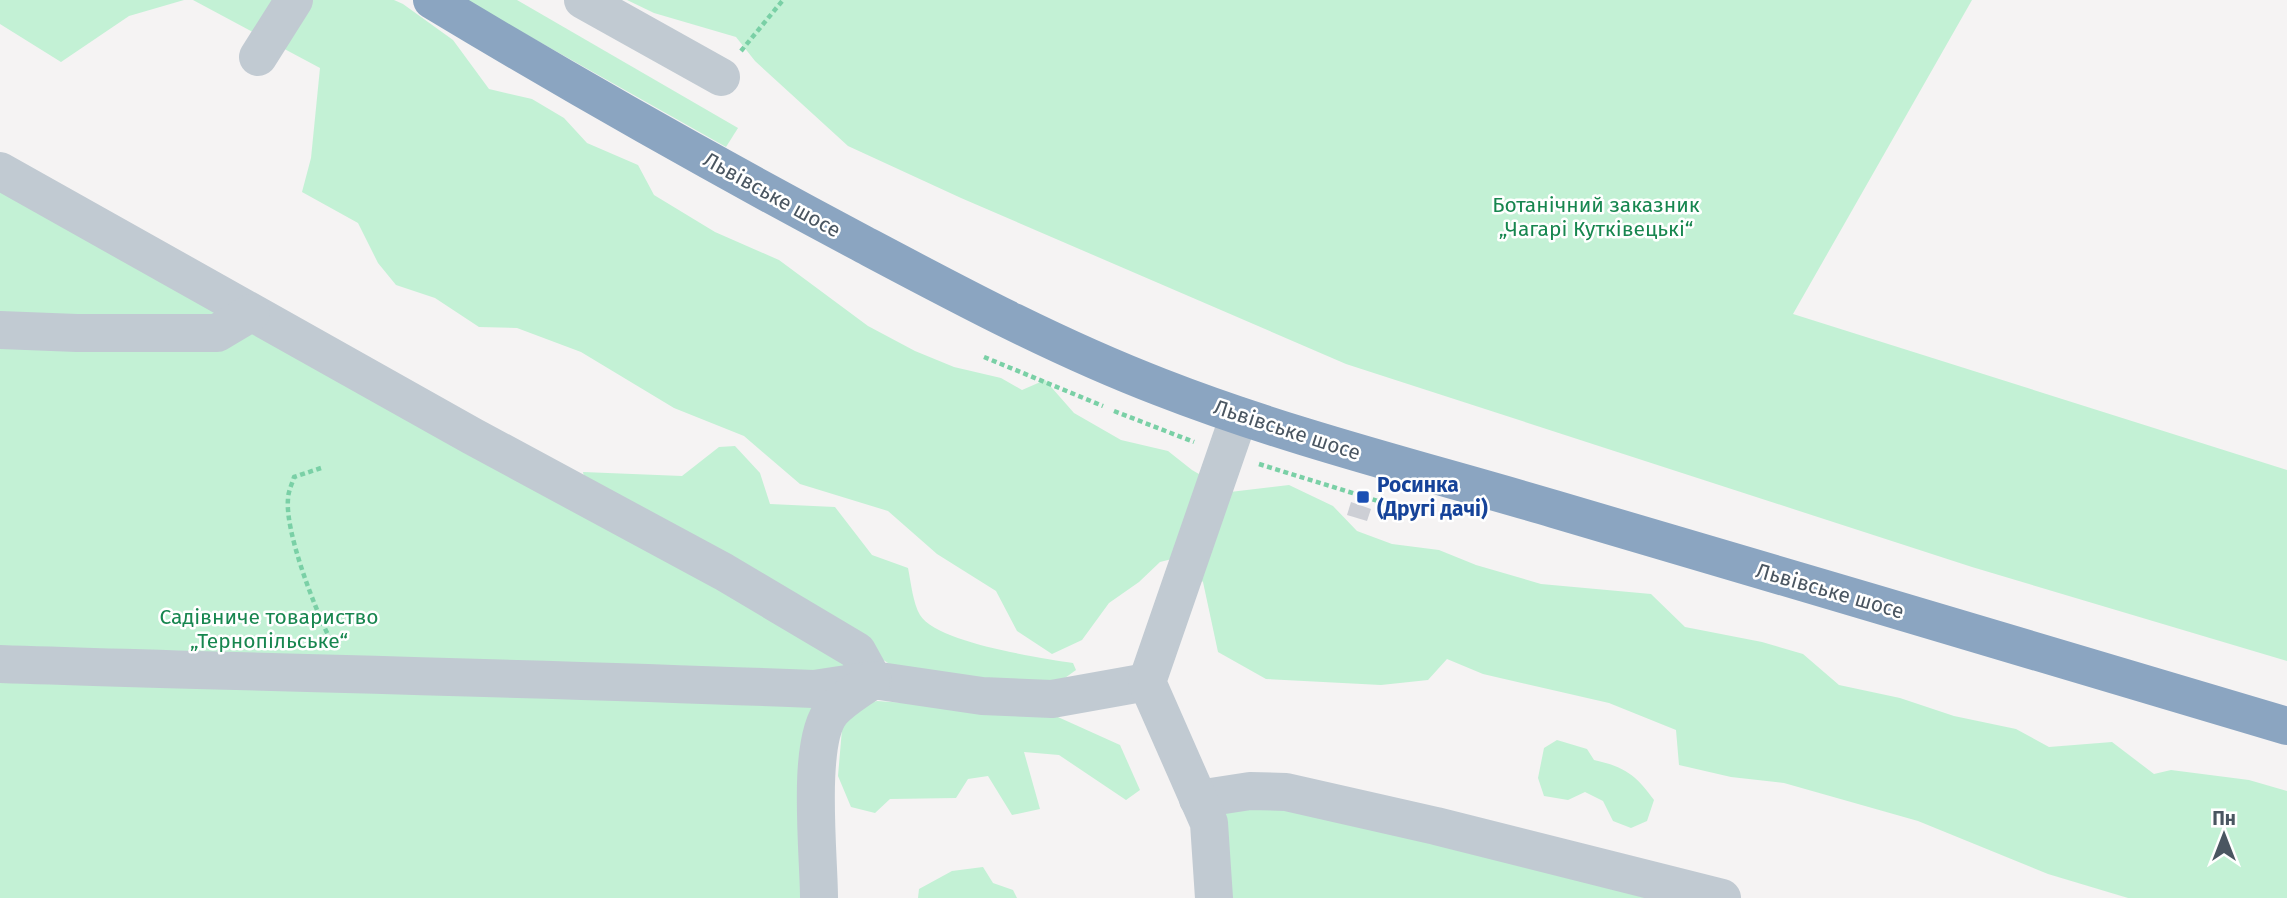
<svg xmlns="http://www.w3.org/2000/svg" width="2287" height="898" viewBox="0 0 2287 898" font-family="'Fira Sans',sans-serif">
<rect width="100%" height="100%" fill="#f5f3f3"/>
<!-- green -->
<g fill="#c3f1d5">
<polygon points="0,0 184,0 129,16 61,62 0,24"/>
<polygon points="193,0 394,0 403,4 453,40 489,89 532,99 564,118 587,143 638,165 654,195 715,232 779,260 868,326 915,351 954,367 1001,378 1022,390 1045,380 1074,413 1121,440 1168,451 1192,470 1230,492 1289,485 1333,506 1357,531 1392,544 1439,550 1476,565 1541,584 1651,594 1685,627 1762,642 1803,654 1839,685 1900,698 1954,716 2016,729 2049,747 2112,742 2154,774 2171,770 2249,780 2287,791 2287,898 2128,898 2048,874 1918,821 1784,783 1731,777 1679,765 1676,730 1609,703 1483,674 1447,659 1428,680 1381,685 1266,679 1218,652 1203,582 1176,558 1160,562 1139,582 1109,603 1082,640 1052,654 1017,631 996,591 937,554 888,511 800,484 744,436 674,408 581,352 517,328 479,327 435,298 396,285 378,263 358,223 302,192 311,158 320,68"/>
<polygon points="465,0 517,0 738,128 726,147"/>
<polygon points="627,0 1972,0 1793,314 2287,470 2287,661 1972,567 1346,364 961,198 848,146 755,61 736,37 654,13"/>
<polygon points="0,171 857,651 831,712 819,898 0,898"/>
<path d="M735 446 760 473 770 504 835 507 872 555 908 568C911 583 913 603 920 615 937 643 1041 658 1073 663L1076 670 1044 693 907 675 755 579 586 486 583 472 682 476 719 447Z"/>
<polygon points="877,701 1049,713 1120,745 1140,790 1126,800 1059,755 1024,752 1040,809 1012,815 988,776 968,779 956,798 890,799 875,813 851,807 838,776 842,729 855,707"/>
<path d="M1557 740 1587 749 1594 760C1625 767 1636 775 1654 800L1647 821 1631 828 1613 821 1603 801 1585 792 1568 800 1544 796 1538 778 1544 748Z"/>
<polygon points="1250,791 1722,898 1214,898 1209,823"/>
<polygon points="983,867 993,883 1013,890 1017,898 918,898 919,889 952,871"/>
</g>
<!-- building -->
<polygon fill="#cdcfd5" points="1351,502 1371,509 1367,521 1347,515"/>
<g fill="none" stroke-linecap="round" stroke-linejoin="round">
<!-- path -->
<g stroke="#7ad0a6" stroke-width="4.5" stroke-dasharray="5 3.5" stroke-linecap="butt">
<polyline points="741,51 783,0"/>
<polyline points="984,357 1103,406"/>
<polyline points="1114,411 1194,442"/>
<polyline points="1259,464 1391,505"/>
<path d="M321 468 294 477C292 484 288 492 288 499 285 532 314 606 329 637"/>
</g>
<!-- minor -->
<g stroke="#c1cad2" stroke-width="38">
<polyline points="583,0 721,77"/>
<polyline points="258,57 294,0"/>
<polyline points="0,171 472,436 724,572 857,651 873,680 982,696 1052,699 1147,682"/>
<polyline points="0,330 77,333 217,333 251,313"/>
<path d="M0 664C271 673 543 678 814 689L873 680"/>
<polyline points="1198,799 1250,791 1286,792 1436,826 1722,898"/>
<path d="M819 898C819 856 806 741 832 711 843 699 859 690 871 681"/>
<polyline points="1214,898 1209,823 1147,682 1239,416"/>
</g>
<!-- highway -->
<path stroke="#8ba5c1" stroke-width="38" d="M432 0C573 85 716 166 861 243 959 295 1056 347 1160 387 1288 437 1422 470 1554 509 1799 580 2042 654 2287 726"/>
</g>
<!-- markers -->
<rect fill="#1a4fb4" stroke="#fff" stroke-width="2.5" x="1356" y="490" width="14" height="14" rx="3.5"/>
<g text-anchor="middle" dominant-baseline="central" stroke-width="5" stroke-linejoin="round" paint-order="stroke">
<!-- street labels -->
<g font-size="21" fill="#4a5661" stroke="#fff">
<text transform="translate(772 195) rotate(29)">Львівське шосе</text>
<text transform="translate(1287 430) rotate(18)">Львівське шосе</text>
<text transform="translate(1830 591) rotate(16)">Львівське шосе</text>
</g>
<!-- park labels -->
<g font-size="21" fill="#17864f" stroke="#fff">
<text x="1596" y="205">Ботанічний заказник<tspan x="1596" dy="24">„Чагарі Кутківецькі“</tspan></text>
<text x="269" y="617">Садівниче товариство<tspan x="269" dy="24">„Тернопільське“</tspan></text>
</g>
<!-- transit labels -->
<g font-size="21" font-weight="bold" fill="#164399" stroke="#fff" text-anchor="start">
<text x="1377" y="485">Росинка<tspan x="1377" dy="24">(Другі дачі)</tspan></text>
</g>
</g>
<!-- north arrow -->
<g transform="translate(2224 835)" stroke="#ffffff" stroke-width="5" paint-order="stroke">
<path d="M0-5L12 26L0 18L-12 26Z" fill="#4a5661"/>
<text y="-10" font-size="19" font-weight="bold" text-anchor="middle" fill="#4a5661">Пн</text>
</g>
</svg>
